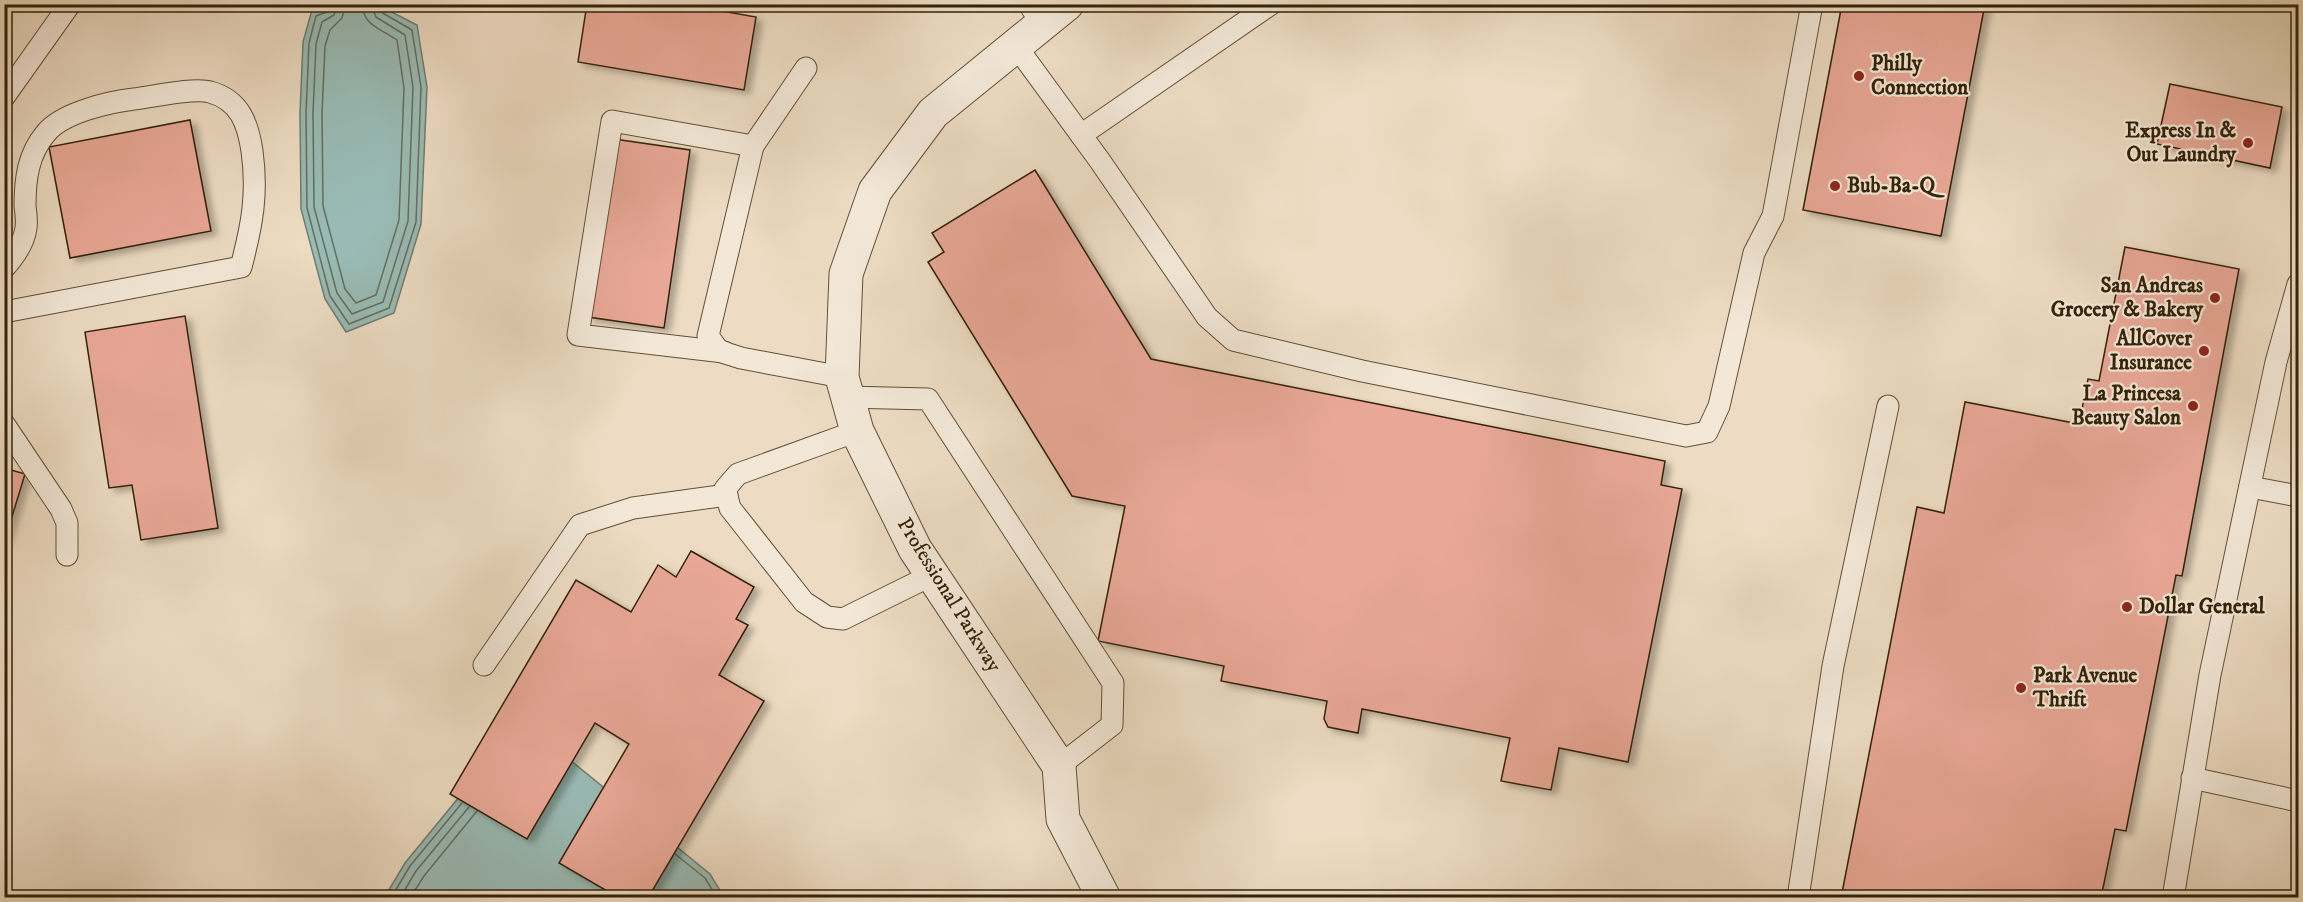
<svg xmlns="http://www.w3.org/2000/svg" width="2303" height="902" viewBox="0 0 2303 902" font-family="'IM FELL DW Pica',serif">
<defs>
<filter id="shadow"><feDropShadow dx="6" dy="4" stdDeviation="3" flood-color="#0004"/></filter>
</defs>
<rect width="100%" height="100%" fill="#eddcc3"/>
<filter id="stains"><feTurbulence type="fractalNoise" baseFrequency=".00333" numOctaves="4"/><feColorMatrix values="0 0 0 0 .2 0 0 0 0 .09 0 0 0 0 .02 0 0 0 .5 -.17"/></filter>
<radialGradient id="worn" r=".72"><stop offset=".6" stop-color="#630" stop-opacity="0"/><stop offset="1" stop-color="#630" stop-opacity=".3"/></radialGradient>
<!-- water -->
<g fill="#99bbb5" stroke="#707e70" stroke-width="1.5">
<polygon points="337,5 378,5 417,25 427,87 421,224 394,313 346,332 325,299 301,209 300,113 303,42 312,10"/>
<polygon points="570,760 710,874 724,897 384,898 405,863 460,796"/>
</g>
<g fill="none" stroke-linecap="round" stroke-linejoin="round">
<!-- shore -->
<g stroke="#666e5e" stroke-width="1.5">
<polyline points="329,4 327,12 316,16 309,43 306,113 307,208 330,296 349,324 389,308 416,222 421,87 412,30 381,12 379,4"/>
<polyline points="337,4 334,15 322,22 316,44 313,113 314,207 337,293 352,314 383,302 408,221 413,87 405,35 376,17 371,4"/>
<path d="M346 4 342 18 330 30 325 46 322 113 323 206 345 289 356 303 376 295 399 220 404 88 397 40C382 29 363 26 362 4"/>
<polyline points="675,854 705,878 717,898"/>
<polyline points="391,898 410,866 462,803"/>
<polyline points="400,898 416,871 469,807"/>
<polyline points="410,898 424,876 477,811"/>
</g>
</g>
<!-- building -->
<g fill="#e9a897" stroke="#332208" stroke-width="1.5" filter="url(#shadow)">
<polygon points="587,4 682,4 756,17 744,90 578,62"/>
<polygon points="1842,4 1985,4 1941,236 1803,210"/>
<polygon points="2170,84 2282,107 2270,168 2157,144"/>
<polygon points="190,120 211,231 70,258 49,147"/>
<polygon points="614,139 690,150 664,328 588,317"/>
<polygon points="1035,170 1151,359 1665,461 1661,485 1682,489 1628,762 1559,748 1551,790 1501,781 1510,738 1362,709 1358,733 1328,727 1324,719 1327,701 1221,681 1224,666 1098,641 1125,506 1072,496 928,262 944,252 932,233"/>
<polygon points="2125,247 2239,269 2182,576 2176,575 2126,831 2115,829 2101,898 1841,898 1917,507 1944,513 1965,402 2079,424 2088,379 2099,381"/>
<polygon points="185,316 218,528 141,540 132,485 109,488 85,332"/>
<polygon points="4,468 25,474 4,543"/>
<polygon points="691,551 754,587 736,619 748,625 719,675 764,701 648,898 619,898 559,863 629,744 595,723 527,839 450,794 576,580 631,612 658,565 676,577"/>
</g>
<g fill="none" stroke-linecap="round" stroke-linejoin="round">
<!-- lane casing -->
<g stroke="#625037" stroke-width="23">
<g id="lane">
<polyline points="1029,4 1042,24"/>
<polyline points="1016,46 1100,161 1207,317 1233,340 1362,371 1686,436 1707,432 1719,406 1754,253 1773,216 1812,4"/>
<polyline points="806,68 753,146 708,336 719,351 741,358 842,377"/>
<polyline points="4,97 70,4"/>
<polyline points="1081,135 1271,4"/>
<path d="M4 268C14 257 24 243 26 228 27 221 26 213 25 206 25 179 28 154 46 133 62 113 108 102 134 99 152 97 194 87 210 92 240 100 248 124 252 151 258 194 252 225 241 267L4 312"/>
<polyline points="724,352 578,335 612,121 753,146"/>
<polyline points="847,397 928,399 1113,683 1112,725 1059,766"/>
<polyline points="4,424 61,509 67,523 67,555"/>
<polyline points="857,431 738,474 725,489 730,508 804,602 827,617 843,619 932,575"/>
<polyline points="2250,487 2298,496"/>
<polyline points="484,665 580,525 633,508 727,495"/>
<polyline points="2192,778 2298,801"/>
<polyline points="1798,898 1833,666 1888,406"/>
<polyline points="2173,898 2210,675 2276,362 2298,284"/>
</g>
</g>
<!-- street casing -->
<g stroke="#625037" stroke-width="35">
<polyline id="street" points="1067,4 933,113 875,191 846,274 842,377 857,431 915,549 1059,766 1063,819 1104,898"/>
</g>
<!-- lane -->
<use href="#lane" stroke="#f3e8d8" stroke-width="21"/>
<!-- street -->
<use href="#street" stroke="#f3e8d8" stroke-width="33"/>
</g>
<!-- markers -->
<g fill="#8f2418" stroke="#f3e8d8" stroke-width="2">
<circle cx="1859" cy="76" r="6"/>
<circle cx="2248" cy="143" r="6"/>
<circle cx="1835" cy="186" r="6"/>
<circle cx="2215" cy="298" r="6"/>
<circle cx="2204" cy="351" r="6"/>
<circle cx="2193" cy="406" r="6"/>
<circle cx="2127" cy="607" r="6"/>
<circle cx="2021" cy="688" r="6"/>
</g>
<g text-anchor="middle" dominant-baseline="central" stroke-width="4.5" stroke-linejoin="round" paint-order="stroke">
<!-- poi labels -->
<g font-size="21" font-weight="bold" fill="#332208" stroke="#f3e8d8" text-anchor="start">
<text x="1871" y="64">Philly<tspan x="1871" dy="24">Connection</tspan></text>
<text x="2236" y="131" text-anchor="end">Express In &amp;<tspan x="2236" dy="24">Out Laundry</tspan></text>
<text x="1847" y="186">Bub-Ba-Q</text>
<text x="2203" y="286" text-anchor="end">San Andreas<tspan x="2203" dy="24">Grocery &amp; Bakery</tspan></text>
<text x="2192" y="339" text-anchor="end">AllCover<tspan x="2192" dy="24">Insurance</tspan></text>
<text x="2181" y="394" text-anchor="end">La Princesa<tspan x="2181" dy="24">Beauty Salon</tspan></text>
<text x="2139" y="607">Dollar General</text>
<text x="2033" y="676">Park Avenue<tspan x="2033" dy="24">Thrift</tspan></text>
</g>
<!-- street labels -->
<g font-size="21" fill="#332208" stroke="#f3e8d8">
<text transform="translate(949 595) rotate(58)">Professional Parkway</text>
</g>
</g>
<!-- margin -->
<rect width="2303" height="902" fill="none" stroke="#eddcc3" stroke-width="24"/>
<rect x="6" y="6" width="2291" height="890" fill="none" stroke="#332208" stroke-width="3"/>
<rect x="12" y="12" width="2279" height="878" fill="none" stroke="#332208" stroke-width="1.5"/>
<rect width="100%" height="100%" filter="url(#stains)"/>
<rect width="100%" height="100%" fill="url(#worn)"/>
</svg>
